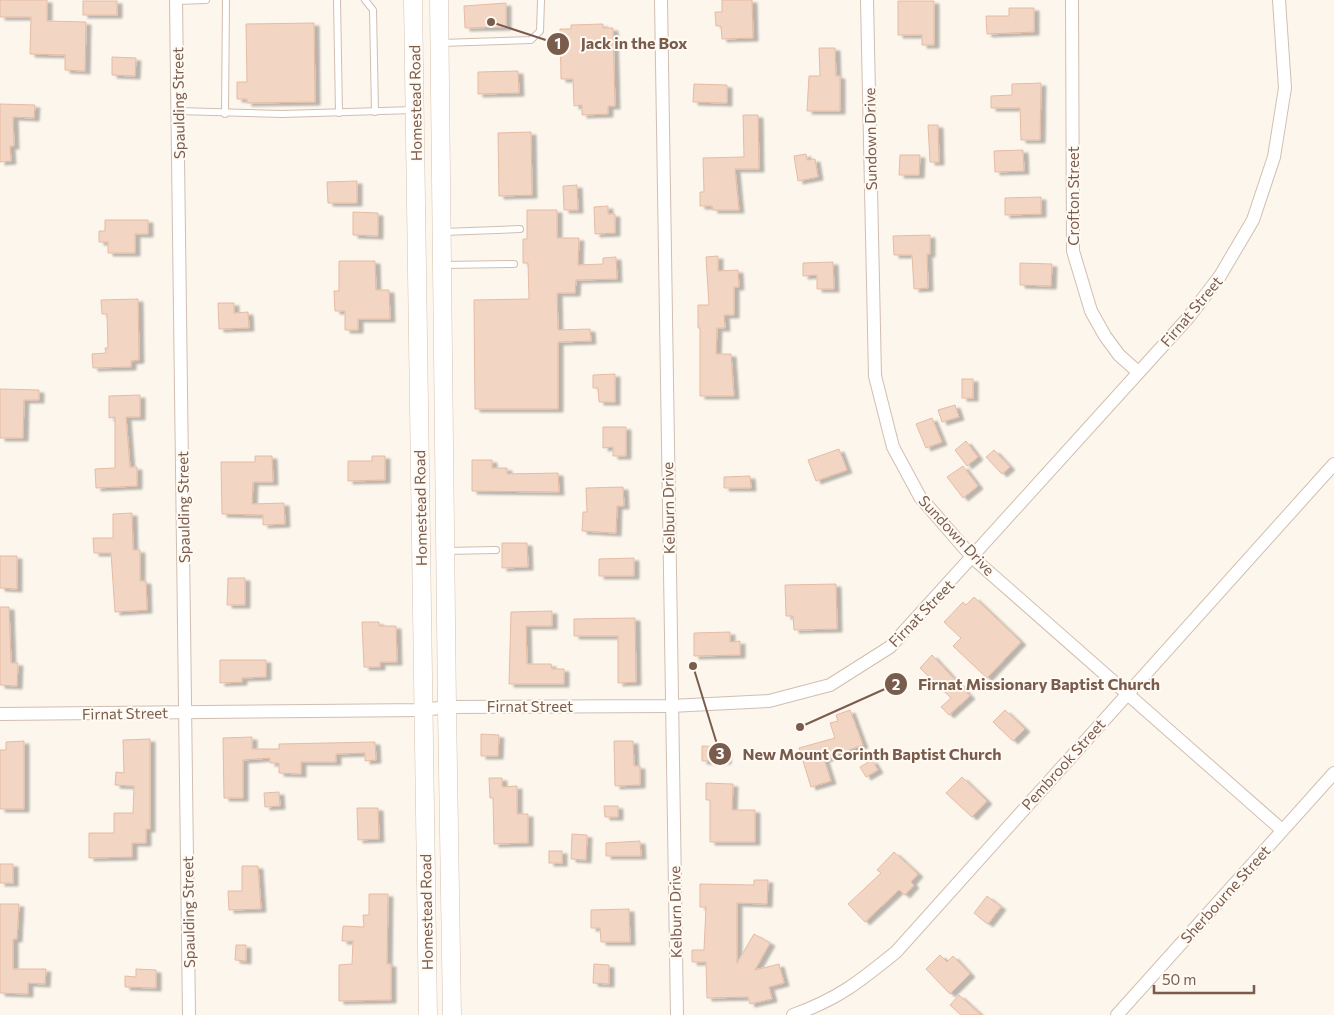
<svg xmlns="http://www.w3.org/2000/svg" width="1334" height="1015" viewBox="0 0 1334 1015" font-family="Commissioner,sans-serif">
<defs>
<filter id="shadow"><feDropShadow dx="5" dy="3" stdDeviation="1" flood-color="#0004"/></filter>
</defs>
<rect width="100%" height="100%" fill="#fdf6ec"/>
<!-- building -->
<g fill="#f3d5c3" stroke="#e6bba3" filter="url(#shadow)">
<polygon points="0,0 47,0 47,21 86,22 85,71 65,70 65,55 30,54 31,17 0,17"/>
<polygon points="722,0 752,0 753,38 722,39 721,26 716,26 715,12 722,12"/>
<rect x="83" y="1" width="34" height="14"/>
<polygon points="898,1 934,1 934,45 922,45 922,35 898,35"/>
<polygon points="506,3 506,27 465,28 464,6"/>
<polygon points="1009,8 1034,8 1034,32 987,34 986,16 1009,16"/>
<polygon points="314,23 315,102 247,103 247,99 237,99 237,82 247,82 246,24"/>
<polygon points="603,24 603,28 613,28 615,106 608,106 608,114 582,115 582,105 574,106 573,79 561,79 560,29 571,29 571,25"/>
<polygon points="819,48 835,48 836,76 840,76 840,111 807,111 809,76 820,76"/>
<polygon points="112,57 136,58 135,76 112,75"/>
<polygon points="518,71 519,93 478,94 478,72"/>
<polygon points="1041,83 1040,140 1021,140 1020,108 991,108 991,96 1012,95 1012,84"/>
<polygon points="694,84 727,85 727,103 693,102"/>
<polygon points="0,104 35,105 34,118 13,117 14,146 10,146 11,161 0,162"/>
<polygon points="743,115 758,115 759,169 735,169 739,210 713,210 712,206 700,206 700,192 704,192 703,158 744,157"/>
<polygon points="928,125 938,125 939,162 930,162"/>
<polygon points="531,132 532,195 499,196 498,133"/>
<polygon points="1023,150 1024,171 995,172 994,151"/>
<polygon points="806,154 807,160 815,159 818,177 798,181 794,156"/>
<polygon points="900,155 920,155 919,175 899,175"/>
<polygon points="357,181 357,203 328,203 327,182"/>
<polygon points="577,185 578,210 564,210 563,186"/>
<polygon points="1041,197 1041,214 1005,215 1005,198"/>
<polygon points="608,206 608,214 615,214 615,233 595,234 594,207"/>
<polygon points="527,210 557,210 557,238 579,238 578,265 603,264 603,258 616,257 617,279 576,280 575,293 557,293 558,330 590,329 591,341 558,342 558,409 475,409 474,300 529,299 528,263 523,263 523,239 527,239"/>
<polygon points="353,212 378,213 378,236 353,235"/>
<polygon points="105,220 148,220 148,234 135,234 135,253 108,253 108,242 99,242 99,231 105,231"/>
<polygon points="930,235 930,254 927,254 928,288 914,289 912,255 894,255 893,236"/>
<polygon points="718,256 718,271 738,270 739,287 734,287 734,315 724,315 725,328 717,328 716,354 731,354 734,396 700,396 700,328 698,328 698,305 709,305 706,257"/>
<polygon points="339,261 375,261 376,290 389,290 390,319 358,319 358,330 345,330 345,311 335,311 334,291 339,291"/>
<polygon points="833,262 834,289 817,289 817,275 803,276 803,263"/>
<polygon points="1020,263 1052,264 1051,286 1020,285"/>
<polygon points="138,299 139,360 131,361 131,367 93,368 92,354 106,353 105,348 108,348 107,314 102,314 101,300"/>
<polygon points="218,303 234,303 234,313 248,312 249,328 219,329"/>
<polygon points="615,374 615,402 599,402 598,388 593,388 593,375"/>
<rect x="962" y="379" width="11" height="19"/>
<polygon points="0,389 39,390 39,400 24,400 23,438 0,438"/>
<polygon points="140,395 140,417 126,417 130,467 137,467 137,486 96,488 95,469 115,468 115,417 109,418 109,396"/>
<polygon points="955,405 959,417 942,422 938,410"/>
<polygon points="932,418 942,442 926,448 916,424"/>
<polygon points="603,427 626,427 626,456 613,456 613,447 603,448"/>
<polygon points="966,441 978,457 967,466 955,450"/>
<polygon points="839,449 847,470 816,481 808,460"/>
<polygon points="994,450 1010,467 1002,474 986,457"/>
<polygon points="255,456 272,456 273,482 253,482 252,504 284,503 285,524 263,525 263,515 222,514 221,462 255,462"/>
<polygon points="372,456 385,456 385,480 348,481 348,461 372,461"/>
<polygon points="472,460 492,460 492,468 507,468 507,474 558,473 559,492 472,491"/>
<polygon points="963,466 978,486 963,498 947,477"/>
<polygon points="750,476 751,488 724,488 724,477"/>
<polygon points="623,487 624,506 617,506 616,533 582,531 583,512 587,512 586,488"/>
<polygon points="132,513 133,550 140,550 140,581 146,581 147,610 115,612 111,553 94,553 93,538 113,538 113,514"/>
<polygon points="502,543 527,543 528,567 502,568"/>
<polygon points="0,556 17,556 17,589 0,588"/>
<polygon points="634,558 634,576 599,576 599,559"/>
<polygon points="228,578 245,578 245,605 227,605"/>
<polygon points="836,584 837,629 794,630 793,616 786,616 785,585"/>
<polygon points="974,597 1021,642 987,678 953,646 961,638 944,622 963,602 966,605"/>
<polygon points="0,607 9,607 11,663 18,663 17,686 0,685"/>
<polygon points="552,611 552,626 526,626 527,664 551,664 552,669 564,669 564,684 509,684 511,612"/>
<polygon points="635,618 636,682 618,683 618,636 574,636 574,619"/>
<polygon points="362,622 379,622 379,626 396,626 397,662 380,662 380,667 364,667"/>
<polygon points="730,632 730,642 740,641 740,655 694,656 694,633"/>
<polygon points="932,655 970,696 949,715 941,707 951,698 920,668"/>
<polygon points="220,660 266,660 266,677 242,678 242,682 220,683"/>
<polygon points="850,710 863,745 824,759 831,781 811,787 799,748 835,738 830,723 838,721 836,715"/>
<polygon points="1005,710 1025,729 1013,741 993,722"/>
<polygon points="481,734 499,735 498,756 481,756"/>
<polygon points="252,737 252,749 279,749 279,744 375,742 376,760 365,761 365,753 336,754 336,762 301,762 301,774 279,773 279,763 270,763 270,758 243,760 243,798 224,798 223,738"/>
<polygon points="150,739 150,829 146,829 146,843 132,843 132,857 89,858 89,833 114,833 114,813 133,813 134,786 115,785 116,772 124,773 123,740"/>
<polygon points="24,741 24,809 0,809 0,750 6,750 6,742"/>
<polygon points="614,741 633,741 634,766 640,766 640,785 615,786"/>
<polygon points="702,746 726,747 726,761 702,761"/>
<polygon points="872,760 878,770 866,777 860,767"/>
<polygon points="962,777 987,801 972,817 946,793"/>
<polygon points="489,778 502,778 502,787 517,786 517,814 528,814 528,843 494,844 493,798 490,798"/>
<polygon points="706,783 733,784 732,810 755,810 755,842 710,842 710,800 706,800"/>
<polygon points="279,792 280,806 265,807 264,793"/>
<polygon points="604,806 618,806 618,817 605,817"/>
<polygon points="357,808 378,808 379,839 358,840"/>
<polygon points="572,834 587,835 586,860 571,859"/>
<polygon points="640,841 641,856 606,856 606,843"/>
<rect x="549" y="851" width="13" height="12"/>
<polygon points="894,852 918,874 911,882 914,885 905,895 899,890 865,922 848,904 881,873 877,870"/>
<rect x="0" y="864" width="13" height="19"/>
<polygon points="242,866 258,866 261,909 229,910 228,891 242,891"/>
<polygon points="754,880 768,880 767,904 737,903 737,963 754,934 770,943 755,970 779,964 784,983 769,987 772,999 750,1004 748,997 707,998 706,962 692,962 692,950 704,950 706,907 700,907 700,884 754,885"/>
<polygon points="369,894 388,894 387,964 391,964 391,1000 339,1001 339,965 352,964 353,941 342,941 343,926 364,927 363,915 369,915"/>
<polygon points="987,896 1001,907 988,924 974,913"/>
<polygon points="0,904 19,904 17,939 13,939 13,969 46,969 45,984 28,983 28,994 0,993"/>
<polygon points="629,909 630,942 601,942 600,928 591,928 591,910"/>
<polygon points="236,945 246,945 246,961 235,960"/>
<polygon points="940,955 947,962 953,956 970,974 950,994 926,969"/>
<polygon points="594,964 609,965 609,984 593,983"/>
<polygon points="136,969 156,970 156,988 125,987 125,976 136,977"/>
<polygon points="959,995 981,1015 961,1015 950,1005"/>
</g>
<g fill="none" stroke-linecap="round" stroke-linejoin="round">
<!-- service casing -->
<g stroke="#d1beb0" stroke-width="8">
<g id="service">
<polyline points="337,0 339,113"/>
<polyline points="365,0 373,10 375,112"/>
<polyline points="176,1 206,0"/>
<polyline points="441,43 531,40 540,31 541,0"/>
<polyline points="178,111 282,114 414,110"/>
<polyline points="225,114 226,0"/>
<polyline points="443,232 520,229"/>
<polyline points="443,265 514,264"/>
<polyline points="446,551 496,550"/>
</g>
</g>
<!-- minor casing -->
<g stroke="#d1beb0" stroke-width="14">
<g id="minor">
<polyline points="176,0 189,1015"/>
<polyline points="661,0 677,1015"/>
<polyline points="867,0 875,376 893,447 920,497 973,558 1282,830"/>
<polyline points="1072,0 1073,251 1091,311 1105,336 1119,355 1138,372"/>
<polyline points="0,714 423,710 447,707 671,706 769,701 830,685 890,647 1188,318 1220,276 1253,220 1274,157 1285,88 1279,0"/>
<path d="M793 1015C838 999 859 982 896 952L1334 464"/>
<polyline points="1117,1015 1334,773"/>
</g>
</g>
<!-- secondary casing -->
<g stroke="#d6c0b0" stroke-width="19">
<g id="secondary">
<polyline points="413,0 428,1015"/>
<polyline points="439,0 447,707 452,1015"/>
</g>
</g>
<!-- service -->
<use href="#service" stroke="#fff" stroke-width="6"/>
<!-- minor -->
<use href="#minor" stroke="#fff" stroke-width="12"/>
<!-- secondary -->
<use href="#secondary" stroke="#fff" stroke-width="18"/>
</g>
<g text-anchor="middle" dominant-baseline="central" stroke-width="4" stroke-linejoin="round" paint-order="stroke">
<!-- street labels -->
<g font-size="15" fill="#7a5c4d" stroke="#fffaf3">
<text transform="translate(178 103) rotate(-91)">Spaulding Street</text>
<text transform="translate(415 103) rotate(-91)">Homestead Road</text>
<text transform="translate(870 139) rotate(-91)">Sundown Drive</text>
<text transform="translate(1073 196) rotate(-90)">Crofton Street</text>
<text transform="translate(1191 311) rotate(-50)">Firnat Street</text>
<text transform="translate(183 507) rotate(-91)">Spaulding Street</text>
<text transform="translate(420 508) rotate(-91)">Homestead Road</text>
<text transform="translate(668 508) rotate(-91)">Kelburn Drive</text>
<text transform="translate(957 535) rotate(47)">Sundown Drive</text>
<text transform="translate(921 613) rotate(-46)">Firnat Street</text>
<text x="530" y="706">Firnat Street</text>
<text transform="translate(125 713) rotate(-1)">Firnat Street</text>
<text transform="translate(1063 764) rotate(-48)">Pembrook Street</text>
<text transform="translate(1225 894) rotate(-48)">Sherbourne Street</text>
<text transform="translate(188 912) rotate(-91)">Spaulding Street</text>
<text transform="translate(426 912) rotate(-91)">Homestead Road</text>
<text transform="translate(675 912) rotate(-91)">Kelburn Drive</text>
</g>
</g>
<!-- callouts -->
<path fill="none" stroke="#7a5c4d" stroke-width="2" d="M491 22L558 44M800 727L896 684M693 666L720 754"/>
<g fill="#7a5c4d" stroke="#fffaf3" stroke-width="2">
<circle cx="491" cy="22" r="5"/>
<circle cx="800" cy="727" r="5"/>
<circle cx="693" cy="666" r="5"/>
<circle cx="558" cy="44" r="12"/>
<circle cx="896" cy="684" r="12"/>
<circle cx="720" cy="754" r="12"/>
</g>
<g font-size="15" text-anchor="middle" font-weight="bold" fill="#fff">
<text x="558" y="49">1</text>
<text x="896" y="690">2</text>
<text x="720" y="759">3</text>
</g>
<g font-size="16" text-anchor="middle" font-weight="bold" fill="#7a5c4d" stroke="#fffaf3" stroke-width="4" stroke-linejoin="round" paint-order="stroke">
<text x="634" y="49">Jack in the Box</text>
<text x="1039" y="690">Firnat Missionary Baptist Church</text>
<text x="872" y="760">New Mount Corinth Baptist Church</text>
</g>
<!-- scale -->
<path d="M1154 985v8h100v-8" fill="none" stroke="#7a5c4d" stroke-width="2.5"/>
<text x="1162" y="985" font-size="15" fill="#7a5c4d" stroke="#fffaf3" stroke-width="4" paint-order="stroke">50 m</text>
</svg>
